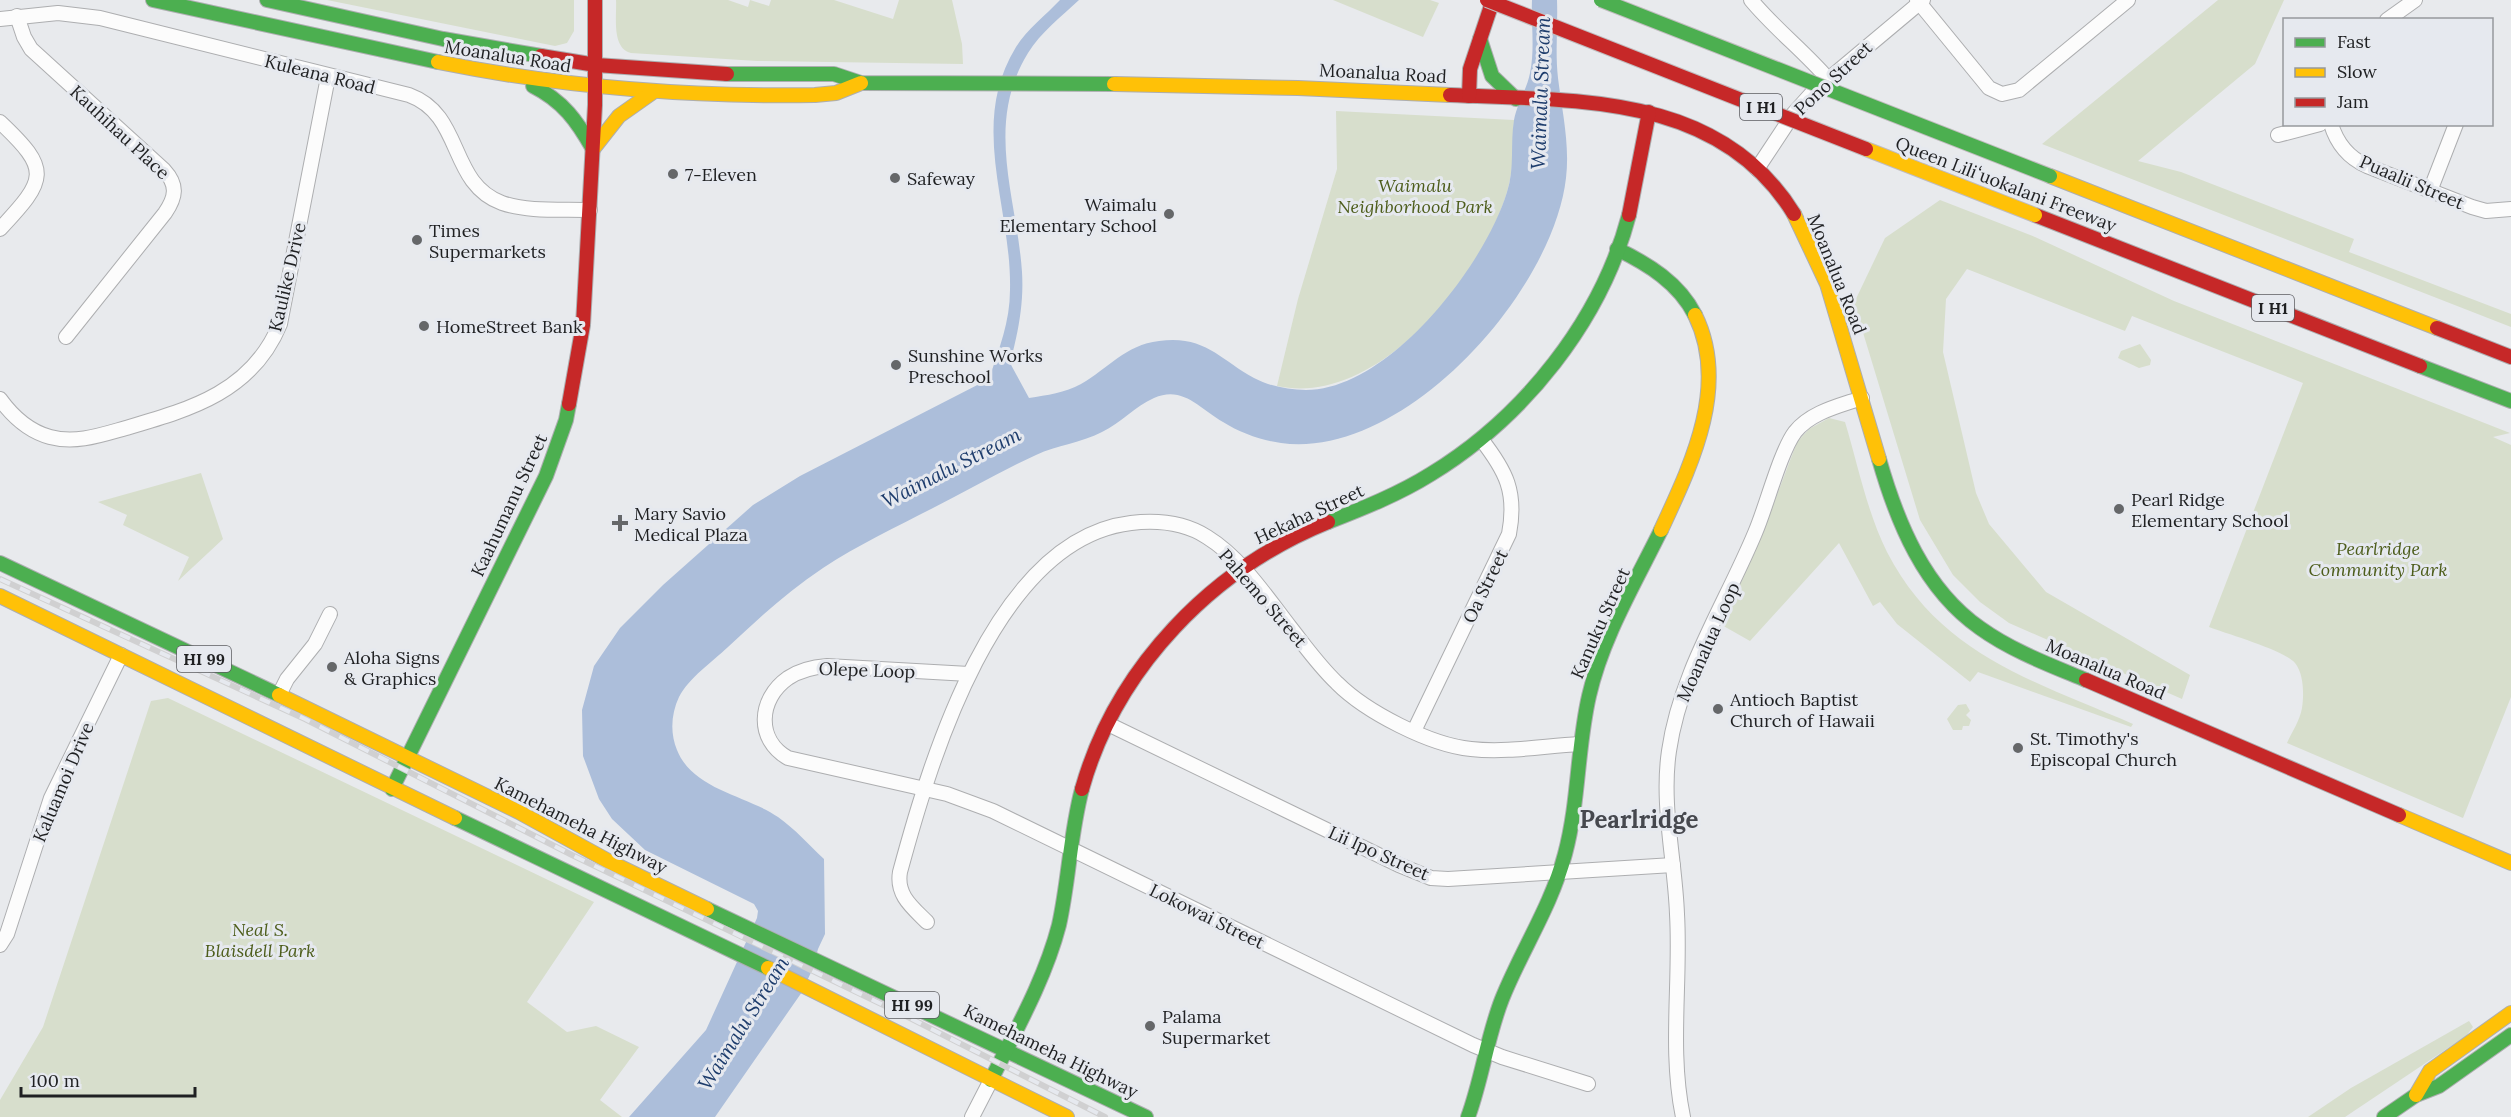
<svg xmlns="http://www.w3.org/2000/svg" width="2511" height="1117" viewBox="0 0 2511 1117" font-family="Lora,serif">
<rect width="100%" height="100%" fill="#e8eaed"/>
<!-- green -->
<g fill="#d7decc">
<polygon points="327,0 574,0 574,31 567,43 555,46"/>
<path d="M616 0H728L748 7 750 0 769 6 771 0H834L893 19 899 0H952L962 44 963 64 757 61 631 53C611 48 617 16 616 0Z"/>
<polygon points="1333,0 1430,0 1439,3 1423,37"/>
<polygon points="2218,0 2284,0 2255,64 2138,161 2181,172 2354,239 2349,252 2511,314 2511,327 2042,144"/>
<path d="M1336 111 1514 120C1513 144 1514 169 1507 192 1481 278 1377 408 1277 386L1298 299 1337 169Z"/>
<path d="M1940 200 2035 237 2174 301 2510 433 2493 437 2511 445V697L2463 818 2287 743C2292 732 2300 720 2302 708 2304 695 2304 674 2295 663 2284 650 2227 634 2209 627L2303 383 2132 316 2125 331 1967 269 1946 299 1943 352 1976 493 1989 524 2046 592 2190 675 2182 699 2009 623 1980 602 1953 575 1920 520 1854 303 1885 238Z"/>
<polygon points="2140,344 2151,360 2150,365 2139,368 2118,358 2121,351"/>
<path d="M1829 418 1845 422C1858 465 1867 512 1887 552 1940 655 2034 681 2133 724L2131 727 1978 672 1970 682 1897 624 1880 602 1873 606 1839 543 1750 641 1720 624 1761 537 1797 442 1809 429Z"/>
<polygon points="201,473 223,539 178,581 189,557 123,525 127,515 98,502"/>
<polygon points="168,698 594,902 527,1002 567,1032 596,1026 639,1047 600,1100 622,1117 0,1117 0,1100 43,1027 151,701"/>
<polygon points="1966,704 1970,711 1966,715 1971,720 1969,726 1963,726 1962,730 1953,730 1947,719 1958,705"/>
<polygon points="2469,1021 2473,1027 2466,1036 2345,1117 2308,1117 2351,1088"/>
</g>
<!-- water -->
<path fill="#acbeda" d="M1060 0H1079C1062 16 1040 33 1028 53 984 125 1017 197 1022 272 1024 304 1018 333 1010 363L1029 398C1047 395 1065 393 1081 384 1109 368 1125 345 1159 341 1205 335 1219 359 1254 378 1269 386 1288 390 1306 390 1389 390 1485 265 1507 192 1515 168 1510 144 1514 120 1517 104 1527 89 1530 73 1535 50 1531 23 1532 0H1557C1558 26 1555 52 1558 78 1562 111 1570 144 1566 178 1553 292 1404 460 1281 443 1261 440 1240 433 1223 422 1200 409 1183 385 1154 398 1135 406 1121 423 1102 432 1081 443 1057 445 1036 455 1001 471 967 491 933 508 896 527 858 545 823 568 788 591 758 619 728 647 712 662 689 678 679 697 671 714 670 733 677 750 693 790 746 795 778 817 795 829 809 845 824 859L825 934 818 949 813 968 802 992 715 1117H629L706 1030 757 918 758 911 754 904 645 850 612 819 599 799 583 756 582 710 594 666 620 628 663 585 753 505 800 476 989 379C999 349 1010 322 1010 290 1012 207 968 125 1016 47 1027 29 1046 15 1060 0Z"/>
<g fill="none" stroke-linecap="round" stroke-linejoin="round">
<!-- street casing -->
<g stroke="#adaeb0" stroke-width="16">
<g id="street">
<path d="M1751 0C1775 29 1804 51 1828 79"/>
<polyline points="1917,0 1989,88 2002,94 2019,90 2128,0"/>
<path d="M17 16 24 37 31 49 164 170C178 185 176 197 165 213L66 337"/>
<path d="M0 19 58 13 100 18 409 95C464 115 448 183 502 203 528 212 562 209 590 210"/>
<polyline points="2387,20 2415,0"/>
<path d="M0 122C51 170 47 179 0 229"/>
<path d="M2331 124C2337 144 2349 158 2367 166L2472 207 2486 211 2511 209"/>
<polyline points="2278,135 2320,124"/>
<polyline points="1757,169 1794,113 1812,93 1923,0"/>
<polyline points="2430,191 2456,124"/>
<path d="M0 399C13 417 28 431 50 437 76 444 101 435 126 428 191 409 252 392 280 324L328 77"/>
<path d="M969 674 827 666C813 667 800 670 788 678 758 699 756 740 788 758L947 794 993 811 1473 1045 1502 1057 1588 1084"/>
<polyline points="279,695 287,679 315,644 330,614"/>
<polyline points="1108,724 1399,865 1431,878 1448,879 1673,865"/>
<path d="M1414 731 1509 534C1517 492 1506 471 1481 439"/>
<path d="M927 922C912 907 896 895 900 872 930 761 995 539 1131 523 1157 520 1185 523 1207 537 1241 558 1266 596 1290 627 1305 646 1319 666 1337 683 1366 712 1430 745 1471 749 1506 753 1544 746 1579 744"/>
<polyline points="0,945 7,934 51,798 121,655"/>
<polyline points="972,1117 991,1080"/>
<path d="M1683 1117C1669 1050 1681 981 1677 914 1675 860 1661 805 1669 751 1680 673 1725 605 1755 533 1766 508 1780 452 1795 432 1811 412 1839 406 1862 398"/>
</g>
</g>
<!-- fast casing -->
<g stroke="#adaeb0" stroke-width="16">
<g id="fast">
<polyline points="153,0 438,62"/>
<polyline points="267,0 443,39 541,56"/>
<polyline points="1480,39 1492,76 1516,99"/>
<polyline points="727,74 834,74 861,83 1114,84"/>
<path d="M533 86C563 101 577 121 593 149"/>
<path d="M1617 249C1648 264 1679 283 1695 315"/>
<polyline points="2420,366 2511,401"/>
<path d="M1879 459C1897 522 1924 589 1980 628 2012 651 2050 665 2086 680"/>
<path d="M1328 522C1364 508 1399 494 1431 474 1524 417 1601 321 1629 215"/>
<polyline points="0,563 279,695"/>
<polyline points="392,789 546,476 566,420 569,404"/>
<polyline points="455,818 768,968"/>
<polyline points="707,909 1146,1117"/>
<path d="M991 1080C1016 1030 1045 979 1059 925 1069 880 1070 834 1082 789"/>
<path d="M1468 1117C1482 1079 1487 1037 1502 999 1522 949 1551 907 1565 854 1579 802 1577 748 1589 696 1602 638 1635 583 1661 530"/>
<polyline points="2384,1117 2416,1095 2439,1086 2511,1035"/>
</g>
</g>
<!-- slow casing -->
<g stroke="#adaeb0" stroke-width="16">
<g id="slow">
<path d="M438 62C562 87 689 97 815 95L836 93 861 83"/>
<polyline points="1114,84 1298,88 1450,95"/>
<polyline points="593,149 619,116 653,92"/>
<polyline points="2050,176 2437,328"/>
<polyline points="1794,214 1827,284 1879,459"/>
<path d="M1661 530C1691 465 1730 386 1695 315"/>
<polyline points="0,596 455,818"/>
<polyline points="279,695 519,812 610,862 707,909"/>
<polyline points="2399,815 2511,863"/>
<polyline points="768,968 1067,1117"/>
<polyline points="2416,1095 2430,1071 2511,1013"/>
</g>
</g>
<!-- jam casing -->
<g stroke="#adaeb0" stroke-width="16">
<g id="jam">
<polyline points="541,56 596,65 727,74"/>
<path d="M1450 95C1574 101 1719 92 1794 214"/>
<polyline points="1469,96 1470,69 1493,0"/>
<polyline points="1629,215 1649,112"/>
<polyline points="2035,215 2420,366"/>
<polyline points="2437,328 2511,357"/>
<polyline points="569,404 583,325 595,105 595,0"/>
<polyline points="2086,680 2399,815"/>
<path d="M1082 789C1116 668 1212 569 1328 522"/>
</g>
</g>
<!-- street -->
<use href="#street" stroke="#fcfcfc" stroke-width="14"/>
<!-- fast -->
<use href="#fast" stroke="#4caf50" stroke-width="14"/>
<!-- slow -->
<use href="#slow" stroke="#ffc107" stroke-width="14"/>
<!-- jam -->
<use href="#jam" stroke="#c62828" stroke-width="14"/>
<!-- rail casing -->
<g stroke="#d0d0d1" stroke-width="6">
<polyline id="rail" points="0,579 305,719 572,855 900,1013 1105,1117"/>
</g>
<!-- rail -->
<use href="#rail" stroke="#e6e9ef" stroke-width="4" stroke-dasharray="11" stroke-linecap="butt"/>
<!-- fast-bridge casing -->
<g stroke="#c0bcbe" stroke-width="16" stroke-linecap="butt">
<polyline id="fast-bridge" points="1601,0 2050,176"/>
</g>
<!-- slow-bridge casing -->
<g stroke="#c0bcbe" stroke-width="16" stroke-linecap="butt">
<polyline id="slow-bridge" points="1866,149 2035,215"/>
</g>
<!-- jam-bridge casing -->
<g stroke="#c0bcbe" stroke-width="16" stroke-linecap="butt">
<polyline id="jam-bridge" points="1487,0 1866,149"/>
</g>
<!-- fast-bridge -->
<use href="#fast-bridge" stroke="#4caf50" stroke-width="14"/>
<!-- slow-bridge -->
<use href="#slow-bridge" stroke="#ffc107" stroke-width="14"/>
<!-- jam-bridge -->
<use href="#jam-bridge" stroke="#c62828" stroke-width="14"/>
</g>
<!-- markers -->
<g fill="#656769" stroke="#e6e9ef" stroke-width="2">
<circle cx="673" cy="174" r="6"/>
<circle cx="895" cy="178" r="6"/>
<circle cx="1169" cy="214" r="6"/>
<circle cx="417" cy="240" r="6"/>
<circle cx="424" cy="326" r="6"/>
<circle cx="896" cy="365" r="6"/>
<circle cx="2119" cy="509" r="6"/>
<path d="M617 514h6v6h6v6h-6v6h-6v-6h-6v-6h6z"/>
<circle cx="332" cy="667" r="6"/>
<circle cx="1718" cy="709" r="6"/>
<circle cx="2018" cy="748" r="6"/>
<circle cx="1150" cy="1026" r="6"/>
</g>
<g text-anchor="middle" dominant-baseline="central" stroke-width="6" stroke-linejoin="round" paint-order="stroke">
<!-- shield labels -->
<g fill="#e6e9ef" stroke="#5b5c60" stroke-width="1.5">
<rect x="1740" y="94" width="42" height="26" rx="4.5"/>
<rect x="2252" y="295" width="42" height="26" rx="4.5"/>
<rect x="177" y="646" width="54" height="26" rx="4.5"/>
<rect x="885" y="992" width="54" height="26" rx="4.5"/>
</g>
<g font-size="16" font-weight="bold" fill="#1f2022">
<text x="1761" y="107">I H1</text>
<text x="2273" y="308">I H1</text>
<text x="204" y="659">HI 99</text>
<text x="912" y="1005">HI 99</text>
</g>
<!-- street labels -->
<g font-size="18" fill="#1f2022" stroke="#e6e9ef">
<text transform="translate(508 56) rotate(9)">Moanalua Road</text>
<text transform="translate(1383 73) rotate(3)">Moanalua Road</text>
<text transform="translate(320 74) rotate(14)">Kuleana Road</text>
<text transform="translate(1833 78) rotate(-43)">Pono Street</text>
<text transform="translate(120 132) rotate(43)">Kauhihau Place</text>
<text transform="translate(2412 182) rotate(23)">Puaalii Street</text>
<text transform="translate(2006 184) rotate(21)">Queen Liliʻuokalani Freeway</text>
<text transform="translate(1837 274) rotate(68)">Moanalua Road</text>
<text transform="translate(287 277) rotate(-77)">Kaulike Drive</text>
<text transform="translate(509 505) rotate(-65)">Kaahumanu Street</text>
<text transform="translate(1309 514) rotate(-25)">Hekaha Street</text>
<text transform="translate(1485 586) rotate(-64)">Oa Street</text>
<text transform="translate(1263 598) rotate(49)">Pahemo Street</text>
<text transform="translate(1600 623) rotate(-66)">Kanuku Street</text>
<text transform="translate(1708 642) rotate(-66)">Moanalua Loop</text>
<text transform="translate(2106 669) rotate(23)">Moanalua Road</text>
<text transform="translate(867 670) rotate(2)">Olepe Loop</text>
<text transform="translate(63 782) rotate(-67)">Kaluamoi Drive</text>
<text transform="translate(581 825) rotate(27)">Kamehameha Highway</text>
<text transform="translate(1379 853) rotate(24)">Lii Ipo Street</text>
<text transform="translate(1207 916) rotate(26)">Lokowai Street</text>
<text transform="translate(1051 1051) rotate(26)">Kamehameha Highway</text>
</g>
<!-- poi labels -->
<g font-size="18" fill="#1f2022" stroke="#e6e9ef" text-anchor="start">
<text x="685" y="174">7-Eleven</text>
<text x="907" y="178">Safeway</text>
<text x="1157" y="204" text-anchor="end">Waimalu<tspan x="1157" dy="21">Elementary School</tspan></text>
<text x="429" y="230">Times<tspan x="429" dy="21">Supermarkets</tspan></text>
<text x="436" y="326">HomeStreet Bank</text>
<text x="908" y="355">Sunshine Works<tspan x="908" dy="21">Preschool</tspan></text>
<text x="2131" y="499">Pearl Ridge<tspan x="2131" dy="21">Elementary School</tspan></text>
<text x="634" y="513">Mary Savio<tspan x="634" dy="21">Medical Plaza</tspan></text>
<text x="344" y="657">Aloha Signs<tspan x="344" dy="21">&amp; Graphics</tspan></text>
<text x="1730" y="699">Antioch Baptist<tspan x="1730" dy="21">Church of Hawaii</tspan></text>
<text x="2030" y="738">St. Timothy's<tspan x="2030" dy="21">Episcopal Church</tspan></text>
<text x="1162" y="1016">Palama<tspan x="1162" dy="21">Supermarket</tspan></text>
</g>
<!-- park labels -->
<g font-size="18" font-style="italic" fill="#4d5d1b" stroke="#e6e9ef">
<text x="1415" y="185">Waimalu<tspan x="1415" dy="21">Neighborhood Park</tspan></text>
<text x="2378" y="548">Pearlridge<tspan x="2378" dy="21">Community Park</tspan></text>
<text x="260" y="929">Neal S.<tspan x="260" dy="21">Blaisdell Park</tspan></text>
</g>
<!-- water labels -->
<g font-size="20" font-style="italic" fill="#1d3c6c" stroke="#e6e9ef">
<text transform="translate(1540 93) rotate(-88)">Waimalu Stream</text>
<text transform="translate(951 467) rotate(-27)">Waimalu Stream</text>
<text transform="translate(743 1023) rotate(-58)">Waimalu Stream</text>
</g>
<!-- district labels -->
<g font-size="24" font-weight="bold" fill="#46484e" stroke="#e6e9ef">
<text x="1639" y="819">Pearlridge</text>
</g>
</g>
<!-- legend -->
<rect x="2283" y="18" width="210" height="108" fill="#e6e9ef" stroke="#96999d" stroke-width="1.5"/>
<rect x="2295" y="38" width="30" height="9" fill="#4caf50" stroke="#96999d" stroke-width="1.5"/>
<text x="2337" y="48" font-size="18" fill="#1f2022">Fast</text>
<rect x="2295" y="68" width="30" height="9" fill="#ffc107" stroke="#96999d" stroke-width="1.5"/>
<text x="2337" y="78" font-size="18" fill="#1f2022">Slow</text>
<rect x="2295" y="98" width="30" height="9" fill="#c62828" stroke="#96999d" stroke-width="1.5"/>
<text x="2337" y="108" font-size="18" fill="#1f2022">Jam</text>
<!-- scale -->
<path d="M21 1087v9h174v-9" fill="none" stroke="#1f2022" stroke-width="3"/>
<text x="30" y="1087" font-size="18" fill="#1f2022" stroke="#e6e9ef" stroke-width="4.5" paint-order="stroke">100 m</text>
</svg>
